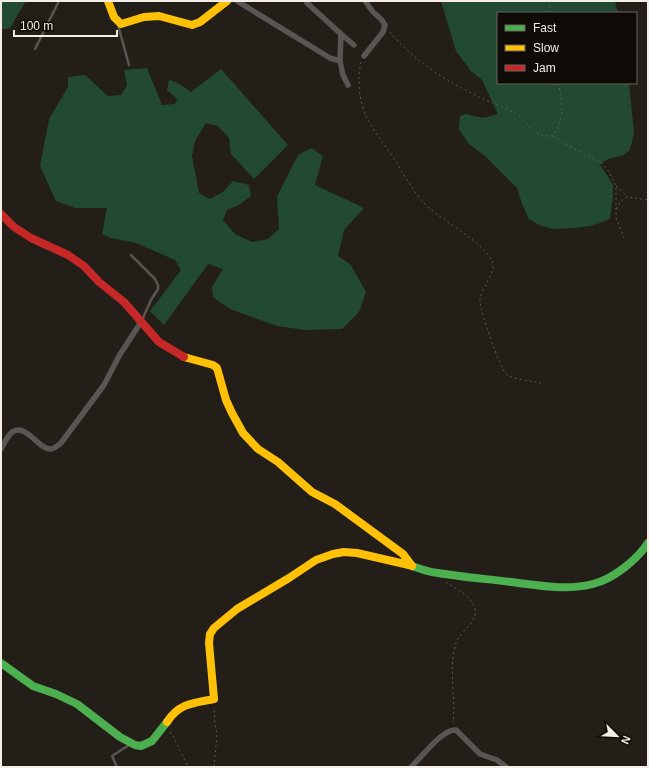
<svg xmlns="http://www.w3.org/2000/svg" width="649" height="768" viewBox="0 0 649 768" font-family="Helvetica,sans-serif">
<rect width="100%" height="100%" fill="#241e18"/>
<!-- green -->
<g fill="#214934">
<polygon points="1,1 26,1 10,28 1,30"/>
<polygon points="441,1 615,1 618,13 498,13 498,83 629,83 634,133 630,150 622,156 610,158 600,164 613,185 613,197 610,219 591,226 574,228 553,229 539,225 529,219 522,204 517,188 486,157 468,143 459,129 460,116 466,114 483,118 498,114 482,80 471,71 456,51"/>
<polygon points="147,68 162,105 175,104 177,99 167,90 169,80 178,83 191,92 221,69 288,145 254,179 231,154 229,138 218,126 206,123 195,141 192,156 199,193 210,199 223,192 233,181 249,185 251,196 239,205 227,210 223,220 235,234 252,242 268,239 279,229 277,197 298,155 311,148 323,156 315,185 364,208 344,230 338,256 351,265 366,292 359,312 342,329 305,330 277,326 230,309 213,297 212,287 223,269 208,264 164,325 150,311 181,270 175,260 136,243 111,238 102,234 107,208 75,208 56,201 40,166 49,119 68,87 68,77 85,75 108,96 121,95 127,86 124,70"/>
</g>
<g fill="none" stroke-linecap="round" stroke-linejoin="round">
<!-- path -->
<g stroke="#5d5a59" stroke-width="1" stroke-dasharray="2 3" stroke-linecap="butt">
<polyline points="549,1 551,13"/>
<path d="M390 32C414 61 446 81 479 97 490 102 502 106 513 112 530 122 529 137 553 136 565 117 563 103 558 83"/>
<path d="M361 62C357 79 359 102 367 118 374 132 385 145 394 159 405 176 414 194 429 208 446 223 483 242 492 261 497 272 481 288 480 300 479 308 500 368 506 374 513 380 533 381 541 383"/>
<polyline points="553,136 572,148 601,162 609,172 616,186 616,218 624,238"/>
<polyline points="616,186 627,196"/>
<polyline points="616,209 621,201 627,197 648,200"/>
<path d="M446 582C456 589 472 596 475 609 478 623 460 631 456 643 448 669 456 697 453 723"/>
<polyline points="170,732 174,738 188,767"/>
<polyline points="214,767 217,735 215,724 214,707"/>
</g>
<!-- lane -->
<g stroke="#585655" stroke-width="2.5">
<polyline points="118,25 129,65"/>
<polyline points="35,49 59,1"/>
<polyline points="131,255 155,279 158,285 158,289 151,300 142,320"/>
<polyline points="117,767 112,756 129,745"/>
</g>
<!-- street -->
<g stroke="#585655" stroke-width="5.5">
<polyline points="237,1 330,58 340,61 341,34 307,3"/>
<polyline points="341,34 354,45"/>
<polyline points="364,56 383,32 385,25 381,19 373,12 365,1"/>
<polyline points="340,61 343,75 348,85"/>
<path d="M1 449C4 444 7 437 11 433 25 421 38 449 50 449 55 449 58 445 61 443L104 385 119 356 141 322"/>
<path d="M411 767C421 758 443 728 456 730L480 754 497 760 506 767"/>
</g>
<!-- fast -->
<g stroke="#4caf50" stroke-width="8">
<path d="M409 565C418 568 428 572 438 573 462 577 487 579 511 582 537 585 566 591 593 584 613 579 637 560 648 543"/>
<polyline points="1,663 33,686 56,694 77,704 120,737 135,745 141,746 152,741 167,722"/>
</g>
<!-- slow -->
<g stroke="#ffc107" stroke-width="8">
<polyline points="108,1 114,17 121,24 144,17 159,16 192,25 200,22 227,1"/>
<polyline points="184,357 213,365 217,368 226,400 232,413 243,433 258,449 278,462 312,492 335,504 403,554 412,566"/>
<path d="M167 722C179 703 194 703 214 699L209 643 210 634 214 628 237 609 289 578 316 560 333 554 344 552 357 553 409 565"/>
</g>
<!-- jam -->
<polyline stroke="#c62828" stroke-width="8" points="1,214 14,227 31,238 68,255 84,266 99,282 124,302 159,342 184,357"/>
</g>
<!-- border -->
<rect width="649" height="768" fill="none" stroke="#f3ede5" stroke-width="4"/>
<!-- legend -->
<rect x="497" y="12" width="140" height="72" fill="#0e0a06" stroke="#6a655f"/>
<rect x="505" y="25" width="20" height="6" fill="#4caf50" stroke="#6a655f"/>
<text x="533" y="32" font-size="12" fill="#f3ede5">Fast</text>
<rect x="505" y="45" width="20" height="6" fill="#ffc107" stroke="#6a655f"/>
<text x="533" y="52" font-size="12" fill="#f3ede5">Slow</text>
<rect x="505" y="65" width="20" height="6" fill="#c62828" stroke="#6a655f"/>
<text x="533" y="72" font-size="12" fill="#f3ede5">Jam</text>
<!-- north arrow -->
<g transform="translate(617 736) rotate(114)" stroke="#0e0a06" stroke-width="3" paint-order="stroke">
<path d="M0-3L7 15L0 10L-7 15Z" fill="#f3ede5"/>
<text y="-6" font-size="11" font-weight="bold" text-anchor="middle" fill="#f3ede5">N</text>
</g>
<!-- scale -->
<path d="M14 30v6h103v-6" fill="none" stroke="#f3ede5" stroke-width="2"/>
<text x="20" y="30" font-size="12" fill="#f3ede5" stroke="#0e0a06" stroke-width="3" paint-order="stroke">100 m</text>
</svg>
